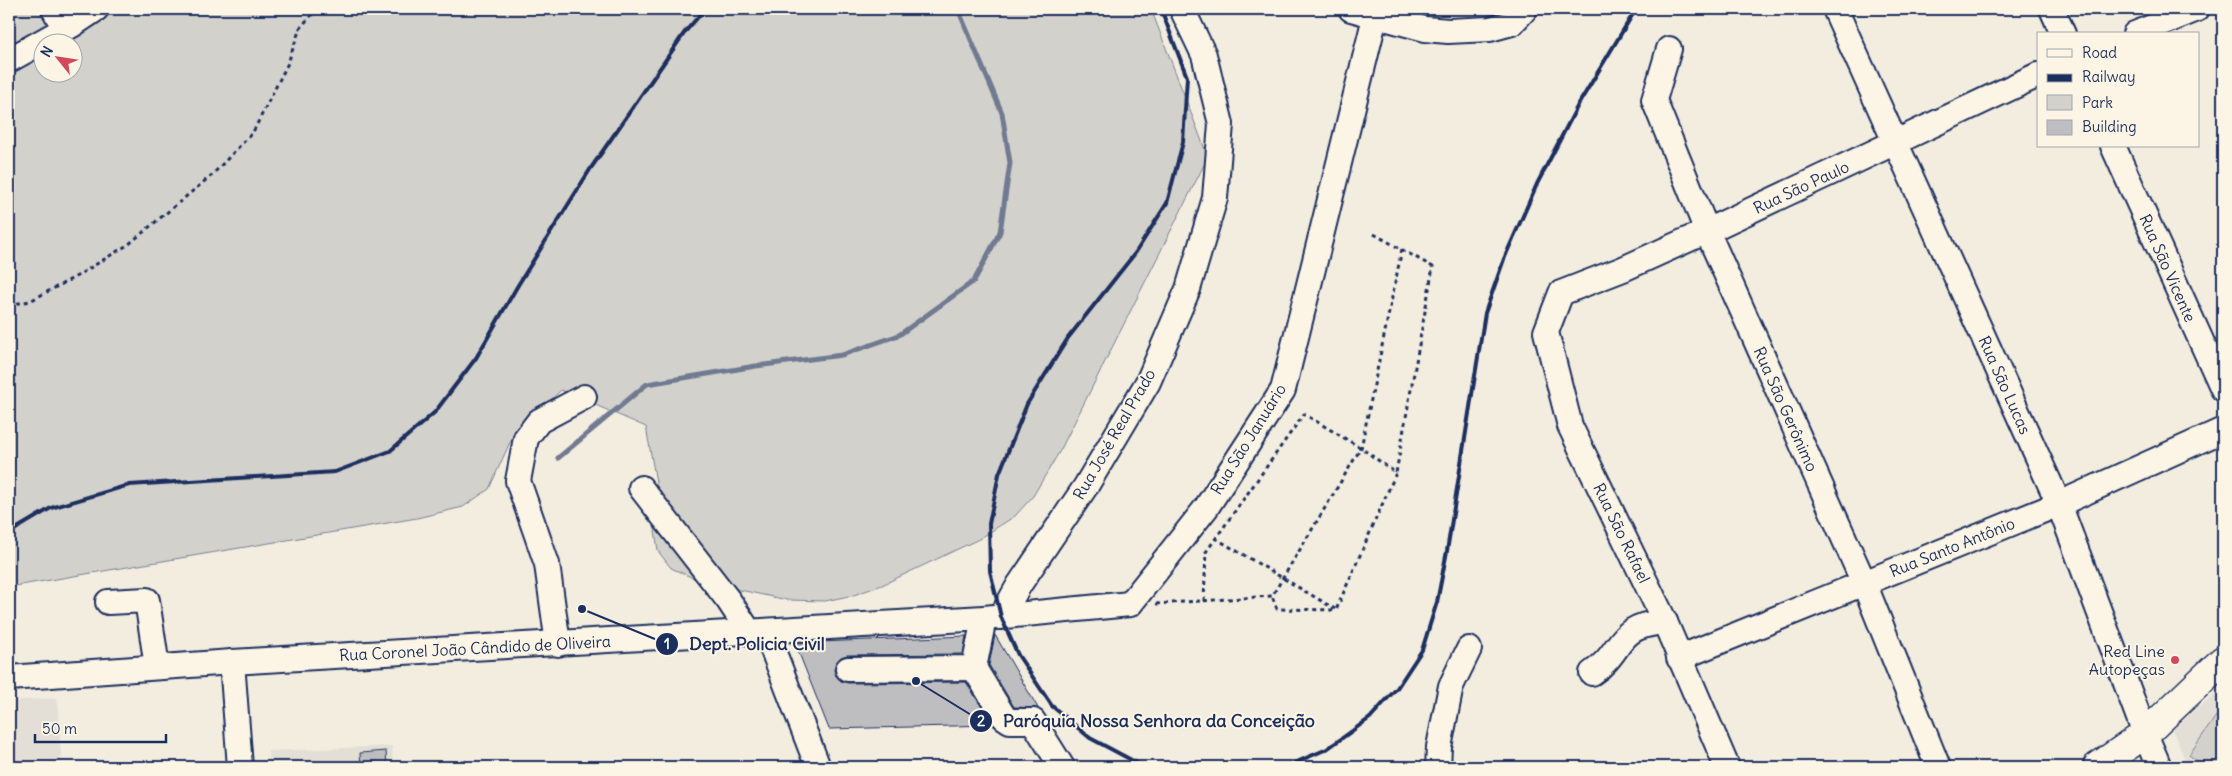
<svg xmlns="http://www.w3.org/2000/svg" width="2232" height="776" viewBox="0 0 2232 776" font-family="Delius,sans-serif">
<rect width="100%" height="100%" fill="#f3ede0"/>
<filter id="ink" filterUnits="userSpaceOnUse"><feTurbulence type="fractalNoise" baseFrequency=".02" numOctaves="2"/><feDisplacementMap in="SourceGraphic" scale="10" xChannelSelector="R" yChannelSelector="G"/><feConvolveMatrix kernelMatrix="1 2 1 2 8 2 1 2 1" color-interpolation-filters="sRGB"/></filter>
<g filter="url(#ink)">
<!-- built -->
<g fill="#e3dfd6">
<polygon points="2223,687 2223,767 2188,767 2172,729"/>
<polygon points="57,698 62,767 9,767 9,701"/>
<polygon points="392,746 393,767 269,767 268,751"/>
</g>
<!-- green -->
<g fill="#d3d1cc" stroke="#778095" fill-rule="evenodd">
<path d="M9 9H1151L1208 157 1061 449 1033 496 1015 516 979 539 882 585 854 595 825 601 787 600 702 582 671 568 658 551 654 523 656 482 646 427 561 390 510 442 489 489 463 507 417 518 9 587ZM42 42H72V72H42Z"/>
<polygon points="2223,706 2223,767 2206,767 2189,755"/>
</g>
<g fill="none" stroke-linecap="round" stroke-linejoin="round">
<!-- stream -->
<polyline stroke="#707a91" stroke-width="5" points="558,458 647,384 756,366 842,355 899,335 974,281 1000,232 1010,163 1002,113 958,9"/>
</g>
<!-- building -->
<g fill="#bebec0" stroke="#1b2f5e">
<polygon points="995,635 1038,708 1014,707 989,665"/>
<polygon points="966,636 963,654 847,655 841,657 836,663 834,670 836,676 841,681 848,683 966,682 993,725 829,729 795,643"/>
<polygon points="386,751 387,767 361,767 360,753"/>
</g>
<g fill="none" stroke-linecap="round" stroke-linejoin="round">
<!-- minor casing -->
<g stroke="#1b2f5e" stroke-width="28">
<g id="minor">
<polyline points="54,9 65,29"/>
<polyline points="1351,9 1425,29 1448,31 1490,29 1512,23 1525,9"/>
<polyline points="1835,9 2059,504 2145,734 2159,767"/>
<polyline points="2052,9 2063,34"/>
<polyline points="2135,34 2197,9"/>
<polyline points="1669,49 1654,100 1707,231 1864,583 1938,767"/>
<polyline points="9,60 72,25 96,9"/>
<polyline points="2113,146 2223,389"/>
<polyline points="641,488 729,601 750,633"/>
<polyline points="108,602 147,600 157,667"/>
<polyline points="1001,617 1019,585 1086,486 1148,382 1188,289 1215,198 1221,124 1204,55 1182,9"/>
<polyline points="766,632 818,767"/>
<polyline points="558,644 547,564 518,481 526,438 539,421 584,397"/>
<polyline points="1679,658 2059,504 2223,430"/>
<polyline points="232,662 240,767"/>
<polyline points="974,668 1004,717 1010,721 1033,721 1062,767"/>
<polyline points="848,669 974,668 984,618"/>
<path d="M1592 673C1626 650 1613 626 1665 622"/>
<polyline points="9,678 232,662 984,618 1130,604 1206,508 1283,390 1377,9"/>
<polyline points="1438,767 1439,747 1451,686 1469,649"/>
<polyline points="1727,767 1665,622 1570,426 1546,332 1561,293 1623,269 1707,231 2038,75"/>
</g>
</g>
<!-- major casing -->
<g stroke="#1b2f5e" stroke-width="31">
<polyline id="major" points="2097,767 2145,734 2223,660"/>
</g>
<!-- path -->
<g stroke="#1b2f5e" stroke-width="3" stroke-dasharray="4 4" stroke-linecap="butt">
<polyline points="1374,234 1433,267 1396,473"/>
<polyline points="9,305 30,301 77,276 129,244 212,175 253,132 288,63 300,28 317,9"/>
<polyline points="1215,538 1335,609"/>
<polyline points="1204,601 1206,552 1304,414 1361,448 1396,473 1336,610 1277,609 1272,596"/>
<polyline points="1156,604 1272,596 1361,448 1402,249"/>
</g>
<!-- minor -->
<use href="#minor" stroke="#fcf5e5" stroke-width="24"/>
<!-- major -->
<use href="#major" stroke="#fcf5e5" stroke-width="28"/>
<!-- rail -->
<g stroke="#1b2f5e" stroke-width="4">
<polyline points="9,533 51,508 129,485 335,472 390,451 435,412 476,358 518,285 591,168 685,32 705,9"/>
<polyline points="1155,767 1139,764 1090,738 1052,706 1018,655 1001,617 990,571 989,524 999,474 1027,404 1068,338 1136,252 1167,203 1183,142 1187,77 1161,9"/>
<polyline points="1285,767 1327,749 1370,718 1397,688 1422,650 1437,602 1447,551 1485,313 1504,259 1537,184 1578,105 1636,9"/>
</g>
</g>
</g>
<!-- markers -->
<circle fill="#d1495b" stroke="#fcf5e5" stroke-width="2" cx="2175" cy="660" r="5"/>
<g text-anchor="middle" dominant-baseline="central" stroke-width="4" stroke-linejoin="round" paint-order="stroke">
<!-- street labels -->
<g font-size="16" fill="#1b2f5e" stroke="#fcf5e5">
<text transform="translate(1801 187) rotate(-25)">Rua São Paulo</text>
<text transform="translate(2168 268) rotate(66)">Rua São Vicente</text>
<text transform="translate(2005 385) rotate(66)">Rua São Lucas</text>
<text transform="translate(1786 409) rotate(66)">Rua São Gerônimo</text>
<text transform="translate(1114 434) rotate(-60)">Rua José Real Prado</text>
<text transform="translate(1248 439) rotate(-58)">Rua São Januário</text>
<text transform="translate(1622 533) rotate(64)">Rua São Rafael</text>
<text transform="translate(1952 547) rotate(-22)">Rua Santo Antônio</text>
<text transform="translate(475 648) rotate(-3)">Rua Coronel João Cândido de Oliveira</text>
</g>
<!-- poi labels -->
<g font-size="16" fill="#1b2f5e" stroke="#fcf5e5" text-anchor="end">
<text x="2165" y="651">Red Line<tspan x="2165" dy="18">Autopeças</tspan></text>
</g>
</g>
<!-- callouts -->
<path fill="none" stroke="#1b2f5e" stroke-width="2" d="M582 609L667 644M916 681L981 721"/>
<g fill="#1b2f5e" stroke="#fcf5e5" stroke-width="2">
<circle cx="582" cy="609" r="5"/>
<circle cx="916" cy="681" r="5"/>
<circle cx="667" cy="644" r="12"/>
<circle cx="981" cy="721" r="12"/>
</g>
<g font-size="15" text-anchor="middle" font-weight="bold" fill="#fff">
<text x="667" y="649">1</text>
<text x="981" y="726">2</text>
</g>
<g font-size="18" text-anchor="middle" font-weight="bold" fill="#1b2f5e" stroke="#fcf5e5" stroke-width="4" stroke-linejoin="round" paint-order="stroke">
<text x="757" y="650">Dept. Policia Civil</text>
<text x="1159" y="727">Paróquia Nossa Senhora da Conceição</text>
</g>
<!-- margin -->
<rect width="2232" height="776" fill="none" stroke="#fcf5e5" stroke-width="30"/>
<rect x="15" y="15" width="2202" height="746" fill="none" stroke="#1b2f5e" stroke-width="2" filter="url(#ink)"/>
<!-- legend -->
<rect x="2037" y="32" width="162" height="115" fill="#fcf5e5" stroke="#a2a6af"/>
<rect x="2047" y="49" width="25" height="8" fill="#fcf5e5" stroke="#a2a6af"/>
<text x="2082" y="58" font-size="15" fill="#1b2f5e">Road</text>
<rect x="2047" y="74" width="25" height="8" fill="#1b2f5e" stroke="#a2a6af"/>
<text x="2082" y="82" font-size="15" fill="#1b2f5e">Railway</text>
<rect x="2047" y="95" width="25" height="15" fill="#d3d1cc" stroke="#a2a6af"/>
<text x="2082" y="108" font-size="15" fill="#1b2f5e">Park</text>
<rect x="2047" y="120" width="25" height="15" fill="#bebec0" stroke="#a2a6af"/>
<text x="2082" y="132" font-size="15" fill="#1b2f5e">Building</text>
<!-- north arrow -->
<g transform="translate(58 58) rotate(300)"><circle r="24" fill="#fcf5e5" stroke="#a2a6af"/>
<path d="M0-4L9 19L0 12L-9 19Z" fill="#d1495b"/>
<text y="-8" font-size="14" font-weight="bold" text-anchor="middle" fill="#1b2f5e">N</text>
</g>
<!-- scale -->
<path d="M35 734v8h131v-8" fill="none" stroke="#1b2f5e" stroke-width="2.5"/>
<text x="42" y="734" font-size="15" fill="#1b2f5e" stroke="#fcf5e5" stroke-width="4" paint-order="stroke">50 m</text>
</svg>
